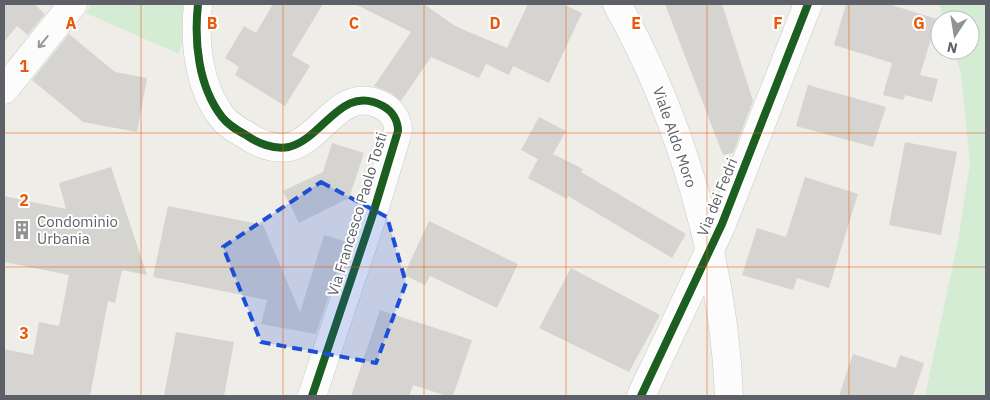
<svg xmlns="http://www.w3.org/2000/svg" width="990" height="400" viewBox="0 0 990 400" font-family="'IBM Plex Sans',sans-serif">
<rect width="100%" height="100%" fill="#eeede8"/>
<!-- green -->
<g fill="#d4ecd3">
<polygon points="93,4 189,4 179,54 86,13"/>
<polygon points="939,4 986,4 986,396 925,396 958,241 970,163 961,74 954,50 970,50 970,20 944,20"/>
</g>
<!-- building -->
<g fill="#d5d4d1">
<polygon points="4,4 36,4 35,5 45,14 28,35 17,26 4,42"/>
<polygon points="273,4 323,4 292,55 310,66 285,106 235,75 239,67 225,58 244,26 256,33"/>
<polygon points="355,4 424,4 455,26 507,48 528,4 562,4 582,13 549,83 513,66 509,75 486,64 479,78 431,57 401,101 391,93 374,86 411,32"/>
<polygon points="665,4 722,4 753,101 733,153 723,155"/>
<polygon points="846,4 888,4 937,19 920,75 938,79 932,102 905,95 903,100 883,95 892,63 834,45"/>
<polygon points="69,34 115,72 147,78 137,132 83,122 32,80"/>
<polygon points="808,85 886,107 873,147 796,126"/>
<polygon points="539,117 566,131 553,154 583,169 581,172 686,234 672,258 568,196 567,199 528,178 538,159 521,150"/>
<polygon points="905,142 957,152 941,235 889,225"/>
<polygon points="332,143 364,153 349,198 299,223 283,191 323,172"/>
<polygon points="111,167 147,275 122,270 115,303 108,301 90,396 4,396 4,349 33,355 39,322 59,326 69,275 4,262 4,196 66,209 59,183"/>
<polygon points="805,177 858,194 829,288 797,278 793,290 742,275 757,228 786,237"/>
<polygon points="168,206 263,225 300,312 324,235 347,242 316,334 261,324 267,300 153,277"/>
<polygon points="429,221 518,264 497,308 430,276 425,285 404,275"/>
<polygon points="571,268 660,315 629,372 539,328"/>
<polygon points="380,310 472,340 453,396 447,396 413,385 409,396 351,396"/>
<polygon points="176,332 234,342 224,396 164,396"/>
<polygon points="853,354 896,368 900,355 924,363 913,396 839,396"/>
</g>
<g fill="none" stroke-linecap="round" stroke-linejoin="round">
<!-- minor casing -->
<g stroke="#cacac9" stroke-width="29">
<g id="minor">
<path d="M198 4C194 41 198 86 222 117 228 125 237 130 246 135 257 143 274 150 289 147 324 138 341 83 383 106 392 111 398 120 398 131L372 217 312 396"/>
<path d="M617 4C681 119 724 264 729 396"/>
<polyline points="4,90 73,4"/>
<polyline points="641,396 722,224 808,4"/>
</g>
</g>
<!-- minor -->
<use href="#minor" stroke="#fcfcfc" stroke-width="28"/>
<!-- cycleway casing -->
<g stroke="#fff" stroke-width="11">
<g id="cycleway">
<path d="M198 4C194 41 198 86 222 117 228 125 237 130 246 135 257 143 274 150 289 147 324 138 341 83 383 106 392 111 398 120 398 131L372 217 312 396"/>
<polyline points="641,396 722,224 808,4"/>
</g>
</g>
<!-- cycleway -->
<use href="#cycleway" stroke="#1b5e20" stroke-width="8"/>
</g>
<!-- one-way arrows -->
<defs><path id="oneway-shaft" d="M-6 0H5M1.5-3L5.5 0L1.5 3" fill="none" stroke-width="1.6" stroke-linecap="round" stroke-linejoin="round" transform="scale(1.25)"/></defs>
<use stroke="#95979b" href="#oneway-shaft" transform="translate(43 42) rotate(129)"/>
<!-- marked area -->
<path fill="#1d4ed8" fill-opacity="0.2" stroke="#1d4ed8" stroke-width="4" stroke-dasharray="10 6" stroke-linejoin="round" d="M321 182 387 217 406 283 376 363 261 342 223 247Z"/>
<!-- grid -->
<path fill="none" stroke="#e8590c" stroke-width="1" stroke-opacity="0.55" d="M141 4V396M283 4V396M424 4V396M566 4V396M707 4V396M849 4V396M4 133H986M4 267H986"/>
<!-- icons -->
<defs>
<g id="building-bare" transform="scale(1.5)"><path d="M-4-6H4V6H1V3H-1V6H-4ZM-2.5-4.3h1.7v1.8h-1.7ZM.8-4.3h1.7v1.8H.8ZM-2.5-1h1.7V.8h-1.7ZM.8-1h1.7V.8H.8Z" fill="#909294" stroke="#fff" stroke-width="2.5" paint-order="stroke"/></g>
</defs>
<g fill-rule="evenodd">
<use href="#building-bare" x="22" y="230"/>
</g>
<g text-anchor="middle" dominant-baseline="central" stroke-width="4" stroke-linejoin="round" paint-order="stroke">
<!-- street labels -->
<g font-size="15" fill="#5d6167" stroke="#fff">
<text transform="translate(675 137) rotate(71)">Viale Aldo Moro</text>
<text transform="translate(717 197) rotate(-68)">Via dei Fedri</text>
<text transform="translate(357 214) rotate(-73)">Via Francesco Paolo Tosti</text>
</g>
<!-- poi labels -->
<g font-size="15" fill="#5d6167" stroke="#fff" text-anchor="start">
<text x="37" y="221">Condominio<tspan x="37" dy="17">Urbania</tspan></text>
</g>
</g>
<g font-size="16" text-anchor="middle" font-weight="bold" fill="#e8590c" stroke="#fff" stroke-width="4" stroke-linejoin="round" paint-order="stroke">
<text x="71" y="29">A</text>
<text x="212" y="29">B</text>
<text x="354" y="29">C</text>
<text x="495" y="29">D</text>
<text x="636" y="29">E</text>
<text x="778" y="29">F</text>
<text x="919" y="29">G</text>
<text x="24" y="72">1</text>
<text x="24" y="206">2</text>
<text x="24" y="339">3</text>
</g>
<!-- border -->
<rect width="990" height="400" fill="none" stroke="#5d6167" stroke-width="10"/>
<!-- north arrow -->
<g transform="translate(955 35) rotate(192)"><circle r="24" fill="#ffffff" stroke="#bec0c2"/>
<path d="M0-4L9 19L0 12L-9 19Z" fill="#909294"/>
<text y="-8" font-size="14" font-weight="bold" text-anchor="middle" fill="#5d6167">N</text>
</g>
</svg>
